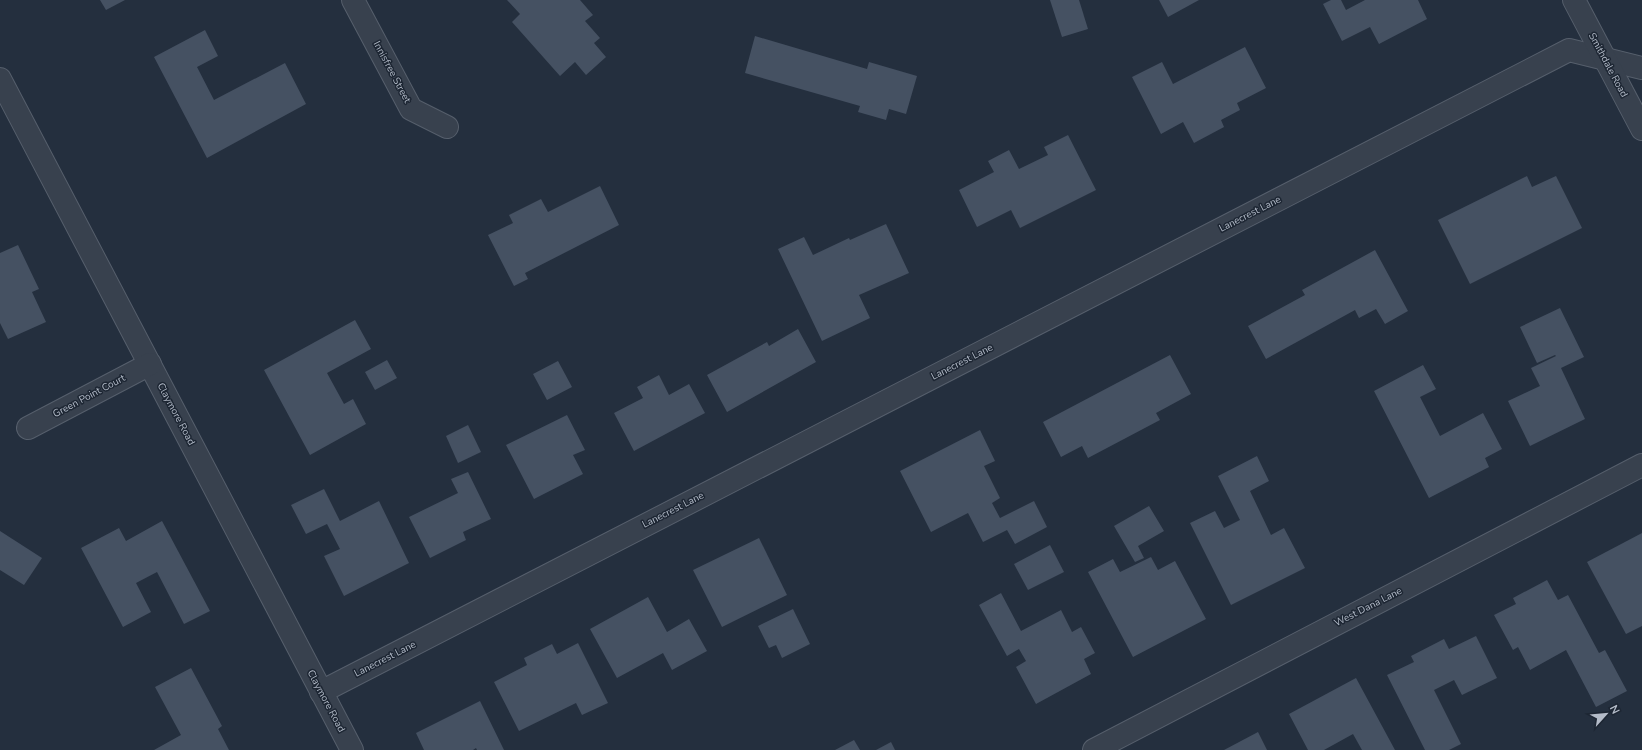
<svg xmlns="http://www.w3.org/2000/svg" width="1642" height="750" viewBox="0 0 1642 750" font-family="'Nunito Sans',sans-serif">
<rect width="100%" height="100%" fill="#242f3e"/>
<!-- building -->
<g fill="#455162">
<polygon points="100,0 125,0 106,10"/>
<polygon points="507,0 580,0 593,15 585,21 600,38 594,43 606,57 586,75 575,62 560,76 512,22 520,14"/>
<polygon points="1050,0 1079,0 1088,29 1062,37"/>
<polygon points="1159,0 1199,0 1168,17"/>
<polygon points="1331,0 1341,0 1346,10 1365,0 1418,0 1427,19 1379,44 1370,27 1342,41 1323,4"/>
<polygon points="205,30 218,56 197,67 214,100 285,63 306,104 207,158 154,57"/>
<polygon points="755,36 867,69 869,62 917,76 906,114 889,109 886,120 858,112 860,106 745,73"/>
<polygon points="1245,47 1266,88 1237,103 1240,110 1221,120 1224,127 1194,143 1183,122 1161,134 1132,77 1162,62 1173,84"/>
<polygon points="1068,135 1096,190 1020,228 1011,210 977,227 959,190 994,172 988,161 1009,150 1019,169 1048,155 1044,147"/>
<polygon points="1527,176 1532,187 1556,176 1582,228 1470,284 1438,220"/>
<polygon points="600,186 619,225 525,273 528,279 514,286 488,235 513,223 509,215 541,199 548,212"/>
<polygon points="886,224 909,273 859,295 870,318 822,341 778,249 804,237 813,255 849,238 850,240"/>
<polygon points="18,245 39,289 32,292 46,322 8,339 0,323 0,253"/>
<polygon points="1375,250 1408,311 1385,324 1376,309 1359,318 1355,310 1266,359 1248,326 1305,295 1302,290"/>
<polygon points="1560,308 1584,357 1561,368 1585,419 1530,446 1508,401 1540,386 1531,368 1556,356 1555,355 1537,363 1520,327"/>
<polygon points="355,320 371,349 327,373 344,404 353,399 366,424 310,455 264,370"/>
<polygon points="798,329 816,362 727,412 707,375 767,342 769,346"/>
<polygon points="1170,355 1191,394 1156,413 1160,420 1088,458 1082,446 1061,457 1043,422"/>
<polygon points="387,360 397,378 375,390 365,372"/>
<polygon points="558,361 572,387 547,400 533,374"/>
<polygon points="1423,365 1436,389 1420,397 1440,436 1483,413 1502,449 1485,458 1489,467 1429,498 1374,391"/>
<polygon points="659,375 669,395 689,384 705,413 634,451 614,413 643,398 637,387"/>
<polygon points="567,415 585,450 573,455 583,474 534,499 506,445"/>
<polygon points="468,425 481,452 458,463 446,436"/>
<polygon points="980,430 995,461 984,466 1000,498 992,503 1000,518 1034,501 1047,527 1015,544 1007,530 983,542 968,513 931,532 900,471"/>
<polygon points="1257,456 1269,481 1250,491 1271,535 1284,528 1305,568 1231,605 1190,523 1215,511 1224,528 1240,520 1218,476"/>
<polygon points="468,472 491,519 463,532 466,540 430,558 409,517 458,493 451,479"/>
<polygon points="324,489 340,521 379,501 409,563 344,596 324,556 340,549 327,524 306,534 291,505"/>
<polygon points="1149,506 1164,531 1138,546 1144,558 1135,562 1114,526"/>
<polygon points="162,521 210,611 184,624 157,572 136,583 151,612 123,627 81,548 119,528 126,541"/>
<polygon points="0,531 42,558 24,585 0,570"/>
<polygon points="1642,533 1642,626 1626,634 1587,562"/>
<polygon points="759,538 787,595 722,627 693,570"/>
<polygon points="1050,545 1064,572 1028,590 1014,564"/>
<polygon points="1151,557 1158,570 1175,561 1206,619 1133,657 1088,572 1113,559 1120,572"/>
<polygon points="1547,580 1558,600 1568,595 1599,653 1605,650 1627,691 1596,707 1566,650 1530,670 1518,647 1513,650 1494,615 1516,604 1513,598"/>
<polygon points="1001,593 1021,631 1061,610 1072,632 1081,627 1095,653 1084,659 1091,674 1036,704 1016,667 1026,661 1019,649 1007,656 979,605"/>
<polygon points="648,597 667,632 689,619 707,651 672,670 663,653 617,678 590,629"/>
<polygon points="793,609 810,644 782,658 776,645 769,648 758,626"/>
<polygon points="1476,636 1497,678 1462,695 1454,680 1434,690 1461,744 1449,750 1425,750 1387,675 1414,662 1411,656 1444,639 1449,649"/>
<polygon points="578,643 608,703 582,715 576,703 519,731 494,682 527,665 524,658 552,644 557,654"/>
<polygon points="191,668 222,726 218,729 229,750 154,750 181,735 155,687"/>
<polygon points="1356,678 1395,750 1362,750 1353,734 1324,750 1308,750 1289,714"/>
<polygon points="480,701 504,750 477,750 476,748 473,750 424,750 416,733"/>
<polygon points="1258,732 1267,750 1224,750"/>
<polygon points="854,740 860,750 835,750"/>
<polygon points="891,742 895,750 876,750"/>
</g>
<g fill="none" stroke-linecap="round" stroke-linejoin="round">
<!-- minor casing -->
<g stroke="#565f6c" stroke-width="24">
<g id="minor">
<polyline points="353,0 411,109 447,127"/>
<polyline points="0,79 352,750"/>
<polyline points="28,428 150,364"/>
<polyline points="321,692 1569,50 1642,68"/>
<polyline points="1094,750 1642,465"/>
</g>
</g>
<!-- tertiary casing -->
<g stroke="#565f6c" stroke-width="24">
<polyline id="tertiary" points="1574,0 1642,129"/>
</g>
<!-- minor -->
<use href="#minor" stroke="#38414e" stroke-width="22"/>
<!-- tertiary -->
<use href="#tertiary" stroke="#38414e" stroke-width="22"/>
</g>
<g text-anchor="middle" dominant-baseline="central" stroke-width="3" stroke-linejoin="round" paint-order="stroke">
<!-- street labels -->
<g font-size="10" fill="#b4bcc9" stroke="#1d2633">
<text transform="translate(1608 65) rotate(62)">Smithdale Road</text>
<text transform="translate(392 72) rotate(62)">Innisfree Street</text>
<text transform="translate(1250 214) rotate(-27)">Lanecrest Lane</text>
<text transform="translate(962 362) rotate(-27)">Lanecrest Lane</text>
<text transform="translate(89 396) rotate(-28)">Green Point Court</text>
<text transform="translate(176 414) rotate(62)">Claymore Road</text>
<text transform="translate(673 510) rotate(-27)">Lanecrest Lane</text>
<text transform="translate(1368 607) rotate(-27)">West Dana Lane</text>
<text transform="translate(385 659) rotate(-27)">Lanecrest Lane</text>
<text transform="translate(326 701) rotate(62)">Claymore Road</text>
</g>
</g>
<!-- north arrow -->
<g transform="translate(1606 714) rotate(63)" stroke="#1d2633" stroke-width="3" paint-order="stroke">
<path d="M0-3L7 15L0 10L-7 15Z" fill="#b4bcc9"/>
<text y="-6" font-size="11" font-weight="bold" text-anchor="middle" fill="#b4bcc9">N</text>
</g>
</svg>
